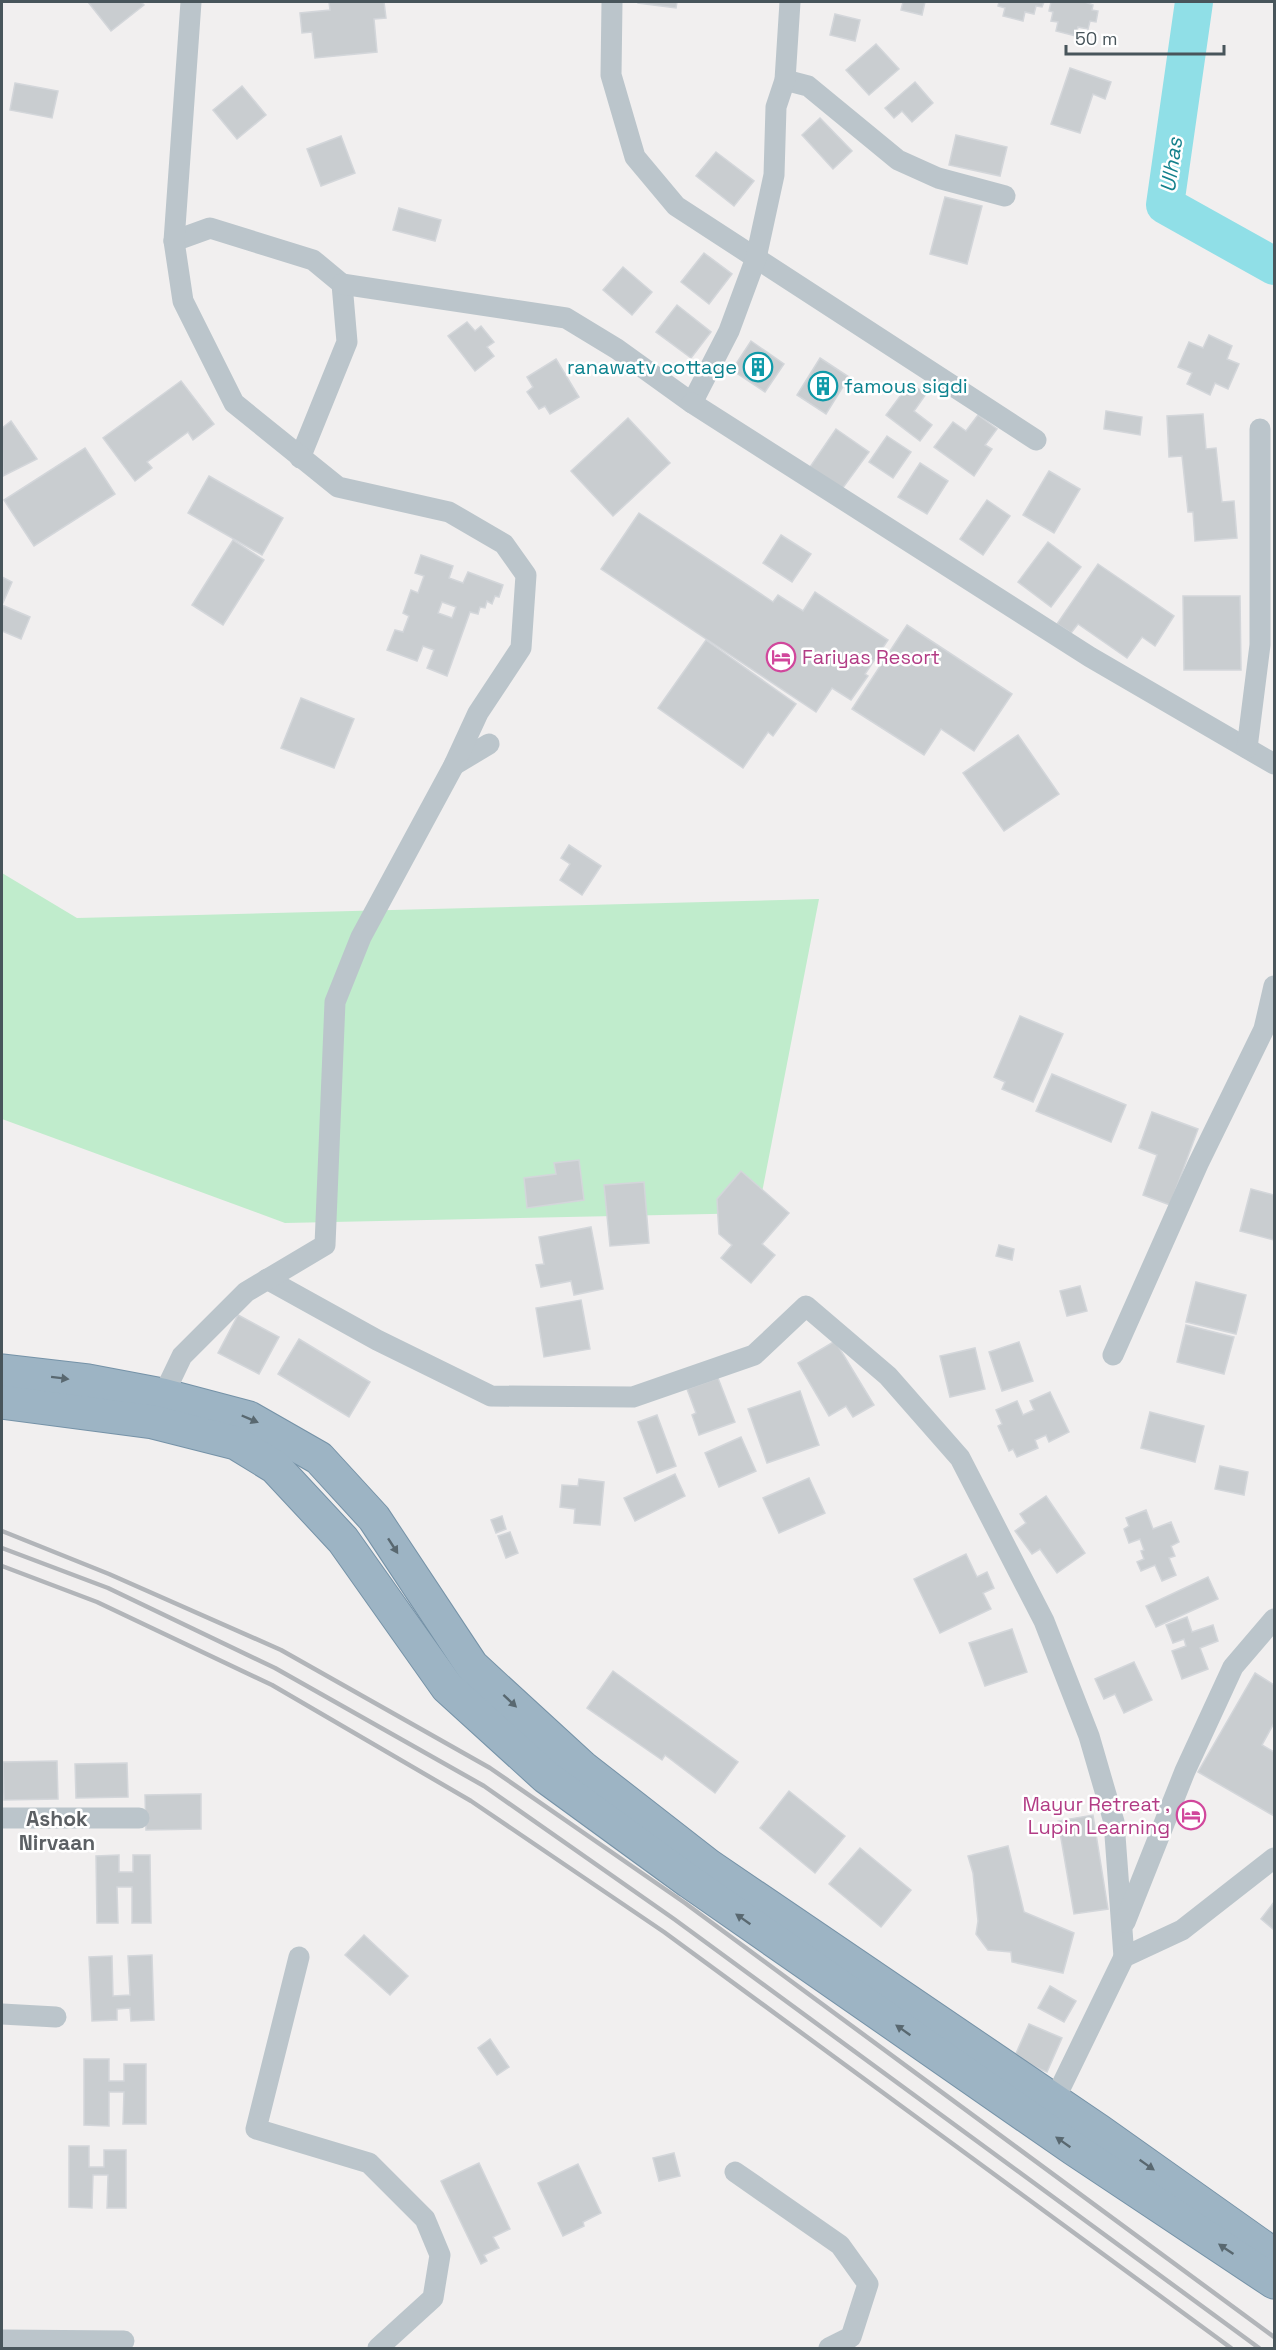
<svg xmlns="http://www.w3.org/2000/svg" width="1276" height="2350" viewBox="0 0 1276 2350" font-family="'Space Grotesk',sans-serif">
<rect width="100%" height="100%" fill="#f1efef"/>
<!-- green -->
<polygon fill="#c0eccc" points="2,873 77,918 819,899 758,1213 285,1223 2,1119"/>
<g fill="none" stroke-linecap="round" stroke-linejoin="round">
<!-- river -->
<polyline stroke="#90dfe7" stroke-width="38" points="1194,2 1165,205 1274,266"/>
</g>
<!-- building -->
<g fill="#c9cdd0" stroke="#d3d6da" stroke-width="1.5" fill-rule="evenodd">
<polygon points="88,2 141,2 144,5 111,31"/>
<polygon points="329,2 384,2 386,18 374,19 377,52 315,58 312,32 302,33 300,13 330,10"/>
<polygon points="638,2 677,2 676,8 638,3"/>
<polygon points="903,2 925,2 922,15 901,10"/>
<polygon points="999,2 1044,2 1042,7 1036,6 1034,14 1025,12 1023,21 1003,16 1005,8 998,6"/>
<polygon points="1051,2 1085,2 1093,5 1092,10 1098,11 1096,22 1090,21 1088,29 1078,27 1076,36 1056,31 1058,22 1051,21 1053,12 1049,11"/>
<polygon points="835,14 860,20 855,41 830,35"/>
<polygon points="876,44 899,69 869,95 846,70"/>
<polygon points="1070,68 1111,82 1105,99 1093,94 1080,133 1051,124"/>
<polygon points="915,82 933,103 912,122 902,111 894,118 885,108"/>
<polygon points="15,83 58,91 52,118 10,110"/>
<polygon points="242,86 266,115 237,139 213,110"/>
<polygon points="820,118 852,151 833,169 802,135"/>
<polygon points="956,135 1007,147 1000,176 949,165"/>
<polygon points="341,136 355,173 321,186 307,149"/>
<polygon points="716,152 754,181 734,206 696,176"/>
<polygon points="945,197 982,206 967,264 930,254"/>
<polygon points="399,208 441,220 435,241 393,230"/>
<polygon points="704,253 732,274 709,304 681,282"/>
<polygon points="623,267 652,292 632,315 603,290"/>
<polygon points="677,305 711,332 691,358 656,332"/>
<polygon points="467,322 475,331 481,326 494,342 487,347 494,356 475,371 448,336"/>
<polygon points="1209,335 1232,346 1227,359 1239,364 1228,389 1215,383 1210,395 1187,384 1192,373 1178,367 1189,342 1203,348"/>
<polygon points="751,341 784,364 765,392 732,370"/>
<polygon points="820,358 849,377 826,414 797,395"/>
<polygon points="556,359 579,397 550,414 545,406 539,409 527,392 533,387 527,377"/>
<polygon points="181,381 214,424 193,440 188,432 147,462 152,468 135,481 103,438"/>
<polygon points="910,383 926,394 914,411 932,425 920,441 886,415"/>
<polygon points="1106,411 1142,417 1140,435 1104,429"/>
<polygon points="1203,414 1206,449 1216,448 1222,502 1234,501 1237,538 1195,541 1193,512 1188,512 1182,456 1169,457 1167,416"/>
<polygon points="978,415 997,429 985,445 992,449 974,476 934,447 953,422 966,431"/>
<polygon points="628,418 670,463 613,516 571,471"/>
<polygon points="11,421 37,459 3,476 2,428"/>
<polygon points="836,429 869,452 842,489 810,467"/>
<polygon points="887,436 911,452 893,478 869,462"/>
<polygon points="85,448 115,494 34,546 4,500"/>
<polygon points="920,463 948,481 927,514 898,497"/>
<polygon points="1049,471 1080,489 1054,533 1023,515"/>
<polygon points="209,476 283,518 262,555 188,513"/>
<polygon points="987,500 1010,516 983,555 960,539"/>
<polygon points="639,513 773,602 778,595 803,611 815,592 888,640 865,674 868,676 851,700 832,688 816,712 601,569"/>
<polygon points="781,535 811,554 792,582 763,563"/>
<polygon points="233,540 264,560 223,625 192,605"/>
<polygon points="1048,542 1081,567 1051,607 1018,582"/>
<path d="M421 555 453 566 449 578 463 583 468 572 503 585 499 597 495 596 492 604 487 601 485 608 480 607 478 614 470 612 447 676 427 668 434 650 423 646 417 661 387 650 395 630 403 632 409 616 403 613 411 590 418 593 424 576 415 573ZM442 602 456 607 452 618 438 613Z"/>
<polygon points="1098,564 1174,616 1155,646 1142,637 1127,658 1078,624 1071,633 1057,624"/>
<polygon points="2,577 12,582 2,605 30,617 21,639 2,631"/>
<polygon points="1183,596 1240,596 1241,670 1184,670"/>
<polygon points="907,625 1012,694 974,751 941,729 924,755 852,709"/>
<polygon points="706,640 796,704 773,736 768,732 743,768 658,708"/>
<polygon points="301,698 354,719 334,768 281,748"/>
<polygon points="1018,735 1059,794 1004,831 963,773"/>
<polygon points="569,845 601,866 582,895 560,880 570,864 561,858"/>
<polygon points="1020,1016 1063,1034 1033,1102 1002,1089 1005,1082 994,1077"/>
<polygon points="1052,1074 1126,1105 1111,1142 1036,1111"/>
<polygon points="1152,1112 1198,1129 1170,1205 1143,1195 1157,1155 1139,1148"/>
<polygon points="579,1160 584,1200 527,1208 524,1178 556,1174 554,1163"/>
<polygon points="741,1171 789,1213 762,1244 775,1255 751,1283 721,1258 732,1245 719,1234 717,1199"/>
<polygon points="644,1182 649,1243 610,1246 604,1185"/>
<polygon points="1251,1189 1274,1195 1274,1240 1240,1231"/>
<polygon points="591,1227 603,1289 574,1295 571,1281 541,1287 536,1265 544,1264 539,1237"/>
<polygon points="999,1245 1014,1249 1012,1260 996,1256"/>
<polygon points="1196,1282 1246,1295 1236,1334 1186,1322"/>
<polygon points="1080,1286 1087,1311 1067,1316 1060,1291"/>
<polygon points="581,1300 590,1349 544,1357 536,1308"/>
<polygon points="238,1315 279,1337 259,1374 218,1353"/>
<polygon points="1186,1325 1234,1337 1224,1374 1177,1362"/>
<polygon points="299,1339 370,1382 349,1417 278,1374"/>
<polygon points="835,1341 874,1405 853,1417 846,1406 829,1416 798,1363"/>
<polygon points="1019,1342 1033,1381 1002,1391 989,1352"/>
<polygon points="975,1348 985,1389 950,1397 940,1356"/>
<polygon points="718,1378 735,1422 699,1435 692,1415 696,1413 687,1389"/>
<polygon points="800,1391 819,1445 767,1463 748,1409"/>
<polygon points="1050,1392 1069,1432 1049,1442 1046,1435 1035,1440 1038,1448 1017,1457 1013,1449 1009,1451 998,1426 1002,1424 996,1410 1017,1401 1023,1415 1034,1410 1030,1401"/>
<polygon points="1150,1412 1204,1426 1195,1462 1141,1448"/>
<polygon points="657,1415 676,1466 657,1473 638,1422"/>
<polygon points="741,1437 756,1471 719,1487 705,1453"/>
<polygon points="1220,1466 1248,1472 1244,1495 1215,1489"/>
<polygon points="675,1474 685,1496 635,1521 624,1498"/>
<polygon points="809,1478 825,1513 779,1533 763,1498"/>
<polygon points="579,1479 604,1482 600,1525 574,1523 575,1509 560,1507 562,1485 578,1486"/>
<polygon points="1046,1496 1085,1553 1057,1573 1040,1549 1032,1554 1015,1531 1026,1523 1020,1514"/>
<polygon points="1146,1510 1153,1529 1171,1522 1179,1542 1171,1546 1175,1556 1169,1558 1176,1575 1162,1581 1155,1565 1141,1571 1137,1562 1144,1559 1141,1551 1144,1550 1140,1539 1129,1543 1124,1529 1129,1526 1126,1518"/>
<polygon points="502,1516 506,1529 496,1533 491,1520"/>
<polygon points="510,1532 518,1553 506,1558 498,1536"/>
<polygon points="966,1554 977,1577 987,1572 994,1588 983,1593 991,1609 940,1633 914,1579"/>
<polygon points="1208,1577 1218,1599 1156,1627 1146,1606"/>
<polygon points="1187,1617 1192,1632 1213,1625 1218,1641 1200,1648 1208,1669 1182,1679 1172,1651 1186,1646 1184,1639 1173,1643 1166,1625"/>
<polygon points="1012,1629 1027,1672 985,1686 969,1643"/>
<polygon points="1134,1662 1152,1700 1124,1713 1115,1694 1104,1699 1095,1679"/>
<polygon points="613,1671 738,1762 715,1793 665,1755 662,1760 587,1708"/>
<polygon points="1255,1673 1274,1685 1274,1723 1262,1745 1274,1752 1274,1816 1198,1772"/>
<polygon points="57,1761 58,1799 4,1800 3,1762"/>
<polygon points="127,1763 128,1797 76,1798 75,1764"/>
<polygon points="789,1791 845,1836 815,1873 760,1828"/>
<polygon points="201,1794 201,1829 146,1830 145,1795"/>
<polygon points="1093,1815 1108,1909 1074,1914 1058,1821"/>
<polygon points="1008,1846 1024,1912 1074,1933 1063,1973 1012,1962 1011,1952 988,1950 976,1934 978,1921 973,1873 968,1856"/>
<polygon points="860,1848 911,1890 881,1927 829,1884"/>
<polygon points="119,1855 119,1872 133,1872 133,1855 150,1855 151,1923 132,1923 132,1887 117,1887 118,1923 97,1923 96,1856"/>
<polygon points="1274,1902 1274,1930 1261,1919"/>
<polygon points="364,1935 408,1976 390,1995 345,1955"/>
<polygon points="152,1955 154,2020 131,2021 130,2008 117,2009 117,2020 92,2021 89,1957 112,1956 113,1996 130,1995 128,1956"/>
<polygon points="1050,1986 1076,2001 1064,2022 1038,2008"/>
<polygon points="1029,2024 1062,2038 1047,2072 1014,2058"/>
<polygon points="490,2039 509,2067 497,2075 478,2048"/>
<polygon points="84,2059 109,2059 109,2081 124,2081 124,2064 146,2064 146,2124 123,2124 124,2092 109,2092 109,2126 84,2125"/>
<polygon points="69,2146 89,2146 89,2167 104,2167 104,2150 126,2150 126,2208 107,2208 108,2175 93,2175 92,2208 69,2207"/>
<polygon points="674,2153 680,2176 659,2181 653,2158"/>
<polygon points="479,2163 510,2229 493,2237 499,2248 484,2255 487,2261 481,2264 441,2181"/>
<polygon points="578,2164 601,2213 583,2222 584,2226 563,2236 538,2183"/>
</g>
<g fill="none" stroke-linecap="round" stroke-linejoin="round">
<!-- trunk casing -->
<g stroke="#7592a7" stroke-width="35">
<g id="trunk">
<polyline points="2,1371 88,1381 162,1395 249,1418 319,1458 374,1518 472,1666 582,1767 709,1866 1099,2131 1274,2255"/>
<polyline points="2,1402 153,1422 236,1443 275,1467 343,1540 447,1687 546,1777 690,1882 1074,2149 1274,2282"/>
</g>
</g>
<!-- minor -->
<g stroke="#bbc5cb" stroke-width="21">
<polyline points="612,2 611,75 635,157 676,206 1036,440"/>
<polyline points="785,80 808,86 898,160 938,178 1005,196"/>
<polyline points="174,241 210,228 313,260 342,284 347,342 300,458"/>
<polyline points="342,284 566,318 617,349 692,403 729,331 756,258 774,175 776,107 785,80 790,2"/>
<polyline points="692,403 1090,657 1274,764"/>
<polyline points="1247,748 1260,645 1260,429"/>
<polyline points="454,765 489,744"/>
<polyline points="267,1279 377,1340 491,1396 633,1397 754,1355 806,1306 888,1376 960,1458 1044,1621 1089,1736 1114,1822 1124,1957"/>
<polyline points="1113,1355 1198,1164 1264,1029 1274,986"/>
<polyline points="159,1404 182,1356 246,1292 325,1245 335,1002 361,937 454,765 478,713 521,648 526,575 504,544 449,512 338,487 234,403 183,301 174,241 191,2"/>
<polyline points="2,1818 139,1818"/>
<polyline points="1125,1922 1185,1771 1233,1667 1274,1619"/>
<polyline points="299,1957 256,2129 369,2163 425,2219 440,2255 433,2298 378,2348"/>
<polyline points="2,2014 56,2017"/>
<polyline points="1054,2101 1124,1957 1182,1930 1274,1858"/>
<polyline points="735,2172 840,2245 868,2284 851,2337 829,2348"/>
<polyline points="2,2340 124,2341"/>
</g>
<!-- trunk -->
<use href="#trunk" stroke="#9db4c4" stroke-width="33"/>
<!-- rail -->
<g stroke="#b2b5b9" stroke-width="4.5">
<polyline points="2,1531 109,1574 281,1650 490,1768 685,1903 1274,2337"/>
<polyline points="2,1548 108,1588 275,1668 484,1786 674,1919 1259,2348"/>
<polyline points="2,1566 97,1602 272,1685 471,1801 664,1932 1231,2348"/>
</g>
</g>
<!-- one-way arrows -->
<defs><path id="oneway-solid" d="M-6-.8H1V-3.2L6.5 0L1 3.2V.8H-6Z" transform="scale(1.5)"/></defs>
<g fill="#596870">
<use href="#oneway-solid" transform="translate(60 1378) rotate(7)"/>
<use href="#oneway-solid" transform="translate(250 1419) rotate(23)"/>
<use href="#oneway-solid" transform="translate(393 1546) rotate(57)"/>
<use href="#oneway-solid" transform="translate(510 1701) rotate(43)"/>
<use href="#oneway-solid" transform="translate(743 1919) rotate(-145)"/>
<use href="#oneway-solid" transform="translate(903 2030) rotate(-145)"/>
<use href="#oneway-solid" transform="translate(1063 2142) rotate(-145)"/>
<use href="#oneway-solid" transform="translate(1147 2165) rotate(35)"/>
<use href="#oneway-solid" transform="translate(1226 2249) rotate(-146)"/>
</g>
<!-- icons -->
<defs>
<g id="building-ring" transform="scale(1.5)"><circle r="9.5" fill="#fff" stroke="#0f9aa8" stroke-width="1.5"/><path d="M-4-6H4V6H1V3H-1V6H-4ZM-2.5-4.3h1.7v1.8h-1.7ZM.8-4.3h1.7v1.8H.8ZM-2.5-1h1.7V.8h-1.7ZM.8-1h1.7V.8H.8Z" fill="#0f9aa8"/></g>
<g id="hotel-ring" transform="scale(1.5)"><circle r="9.5" fill="#fff" stroke="#d1479c" stroke-width="1.5"/><path d="M-6-4.5h1.5V1H6V5H4.5V3h-9V5H-6ZM-4 0a1.8 1.8 0 1 1 3.6 0ZM.5 0V-2.5h3Q6-2.5 6 0Z" fill="#d1479c"/></g>
</defs>
<g fill-rule="evenodd">
<use href="#building-ring" x="758" y="367"/>
<use href="#building-ring" x="823" y="386"/>
<use href="#hotel-ring" x="781" y="657"/>
<use href="#hotel-ring" x="1191" y="1815"/>
</g>
<g text-anchor="middle" dominant-baseline="central" stroke-width="5" stroke-linejoin="round" paint-order="stroke">
<!-- culture labels -->
<g font-size="20" fill="#0d838f" stroke="#fff" text-anchor="end">
<text x="737" y="367">ranawatv cottage</text>
<text x="844" y="386" text-anchor="start">famous sigdi</text>
</g>
<!-- hotel labels -->
<g font-size="20" fill="#b23c85" stroke="#fff" text-anchor="start">
<text x="802" y="657">Fariyas Resort</text>
<text x="1170" y="1804" text-anchor="end">Mayur Retreat ,<tspan x="1170" dy="23">Lupin Learning</tspan></text>
</g>
<!-- water labels -->
<g font-size="21" font-style="italic" fill="#14818c" stroke="#fff">
<text transform="translate(1171 165) rotate(-82)">Ulhas</text>
</g>
<!-- neighbourhood labels -->
<g font-size="21" font-weight="bold" fill="#5c6064" stroke="#fff">
<text x="57" y="1818">Ashok<tspan x="57" dy="24">Nirvaan</tspan></text>
</g>
</g>
<!-- border -->
<rect width="1276" height="2350" fill="none" stroke="#48555b" stroke-width="6"/>
<!-- scale -->
<path d="M1066 45v9h158v-9" fill="none" stroke="#48555b" stroke-width="3"/>
<text x="1075" y="45" font-size="18" fill="#48555b" stroke="#ffffff" stroke-width="4.5" paint-order="stroke">50 m</text>
</svg>
